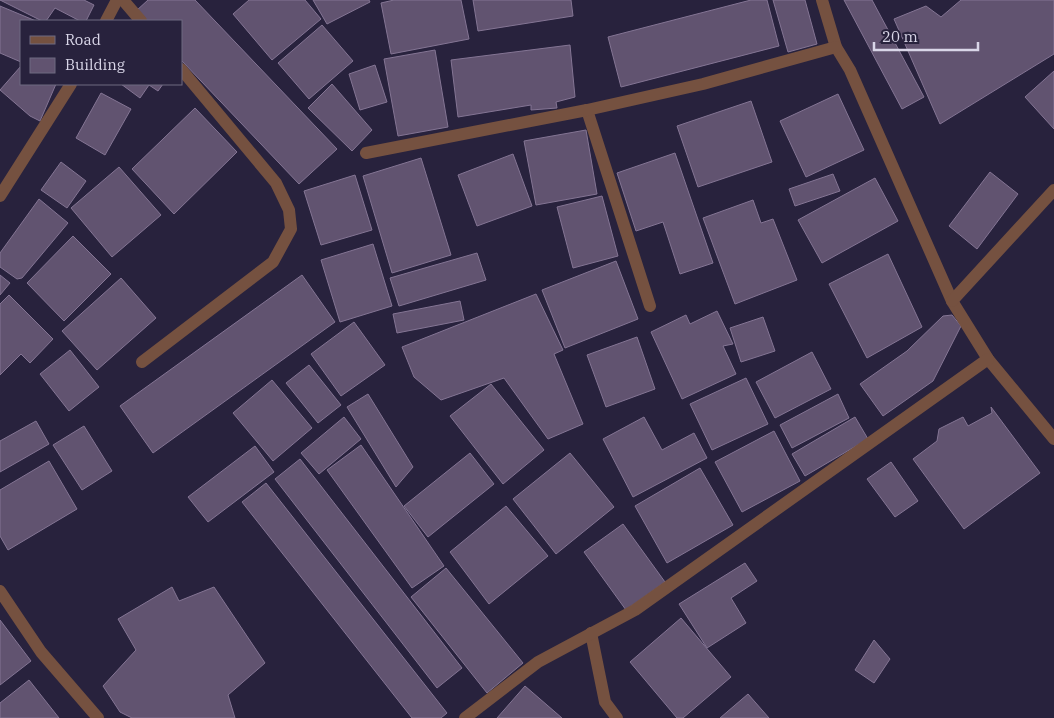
<svg xmlns="http://www.w3.org/2000/svg" width="1054" height="718" viewBox="0 0 1054 718" font-family="'IBM Plex Serif',serif">
<rect width="100%" height="100%" fill="#28223d"/>
<!-- building -->
<g fill="#615370" stroke="#847594">
<polygon points="0,0 84,0 94,5 86,21 80,21 55,8 46,21 42,21"/>
<polygon points="148,0 195,0 337,149 299,184 181,60 181,21 145,21 136,11"/>
<polygon points="249,0 305,0 321,19 272,60 233,14"/>
<polygon points="313,0 369,0 370,2 327,24"/>
<polygon points="394,0 461,0 469,39 391,54 381,3"/>
<polygon points="473,0 571,0 573,16 478,31"/>
<polygon points="751,0 767,0 779,46 621,87 608,37"/>
<polygon points="773,0 805,0 817,44 788,52"/>
<polygon points="844,0 872,0 924,97 902,109"/>
<polygon points="961,0 1054,0 1054,54 940,124 894,19 926,6 941,17"/>
<polygon points="0,6 36,21 21,21 21,62 0,53"/>
<polygon points="322,25 353,61 309,99 278,63"/>
<polygon points="570,45 575,97 556,102 557,108 531,110 531,105 458,117 451,60"/>
<polygon points="435,50 448,127 398,136 384,59"/>
<polygon points="375,65 387,102 360,110 349,74"/>
<polygon points="21,66 21,84 56,84 40,121 30,116 0,90"/>
<polygon points="1054,71 1054,129 1025,97"/>
<polygon points="121,84 163,84 158,91 149,85 140,98"/>
<polygon points="332,84 372,130 352,151 308,108"/>
<polygon points="101,93 131,109 105,155 76,138"/>
<polygon points="838,94 864,150 806,177 780,121"/>
<polygon points="751,101 772,162 698,187 677,126"/>
<polygon points="195,108 237,152 174,214 132,169"/>
<polygon points="586,130 597,194 536,205 524,141"/>
<polygon points="675,153 713,263 680,274 663,222 636,231 617,173"/>
<polygon points="513,154 532,206 477,226 458,175"/>
<polygon points="421,158 451,255 392,273 363,176"/>
<polygon points="61,162 86,181 67,208 41,190"/>
<polygon points="119,167 161,215 112,257 71,208"/>
<polygon points="990,172 1018,194 977,249 949,226"/>
<polygon points="833,174 840,191 795,206 789,189"/>
<polygon points="355,175 372,230 321,245 304,191"/>
<polygon points="875,178 898,221 822,263 798,220"/>
<polygon points="602,196 618,256 573,268 557,207"/>
<polygon points="39,199 68,223 22,278 17,279 0,267 0,253"/>
<polygon points="753,200 761,223 773,219 797,280 735,304 703,218"/>
<polygon points="73,236 111,274 64,321 27,283"/>
<polygon points="373,244 392,306 340,322 321,260"/>
<polygon points="477,253 486,280 399,306 390,278"/>
<polygon points="888,254 922,327 867,358 829,284"/>
<polygon points="616,261 638,319 565,348 542,290"/>
<polygon points="0,275 10,283 0,295"/>
<polygon points="302,275 335,322 153,453 120,406"/>
<polygon points="121,278 156,318 97,370 62,331"/>
<polygon points="536,294 563,350 554,354 583,424 548,439 504,378 441,400 414,377 402,347"/>
<polygon points="9,295 53,339 30,363 21,354 0,375 0,304"/>
<polygon points="460,301 464,320 397,333 393,314"/>
<polygon points="717,311 733,344 723,346 736,374 682,399 651,332 686,315 690,324"/>
<polygon points="952,315 961,326 933,381 883,416 860,384 907,351 943,316"/>
<polygon points="763,317 775,351 741,362 730,328"/>
<polygon points="354,322 385,365 341,396 311,354"/>
<polygon points="637,337 655,389 606,407 587,355"/>
<polygon points="70,350 99,387 69,411 40,374"/>
<polygon points="812,352 831,389 775,418 756,382"/>
<polygon points="309,365 341,405 318,423 286,383"/>
<polygon points="746,378 768,424 712,450 690,404"/>
<polygon points="272,380 312,428 273,461 233,413"/>
<polygon points="491,384 544,450 503,484 450,416"/>
<polygon points="368,394 413,467 396,487 347,407"/>
<polygon points="838,394 849,418 792,448 780,425"/>
<polygon points="991,407 1040,473 964,529 913,459 937,441 939,429 963,417 968,426 992,413"/>
<polygon points="344,417 361,439 319,474 301,453"/>
<polygon points="644,417 662,450 694,433 707,458 633,497 603,439"/>
<polygon points="855,417 868,439 805,476 792,454"/>
<polygon points="36,421 49,444 0,472 0,441"/>
<polygon points="84,426 112,471 82,490 53,445"/>
<polygon points="774,431 800,481 742,512 715,462"/>
<polygon points="361,445 444,566 412,588 327,470"/>
<polygon points="255,446 274,472 208,522 188,497"/>
<polygon points="470,453 494,484 428,537 404,506"/>
<polygon points="570,453 614,507 556,554 513,499"/>
<polygon points="300,459 462,668 437,688 275,479"/>
<polygon points="49,461 77,509 8,550 0,536 0,490"/>
<polygon points="891,462 918,501 895,517 867,479"/>
<polygon points="700,468 733,525 667,563 635,506"/>
<polygon points="266,483 447,713 441,718 412,718 242,502"/>
<polygon points="506,506 548,556 489,604 450,552"/>
<polygon points="623,524 665,582 626,610 584,552"/>
<polygon points="745,563 757,581 731,598 746,623 707,648 679,604"/>
<polygon points="446,568 523,663 487,693 411,597"/>
<polygon points="172,587 179,601 214,587 265,663 228,695 235,718 132,718 120,712 103,686 136,650 118,619"/>
<polygon points="681,618 731,677 683,718 677,718 630,662"/>
<polygon points="0,620 31,661 0,685"/>
<polygon points="874,640 890,659 874,683 855,670"/>
<polygon points="29,680 59,718 0,718 0,703"/>
<polygon points="525,686 562,718 497,718"/>
<polygon points="748,694 769,718 720,718"/>
</g>
<g fill="none" stroke-linecap="round" stroke-linejoin="round">
<!-- street -->
<g stroke="#755140" stroke-width="12">
<polyline points="123,0 141,21"/>
<polyline points="822,0 836,47 850,70 952,301 988,359 1054,439"/>
<polyline points="106,21 117,0"/>
<polyline points="587,110 650,306"/>
<polyline points="366,153 587,110 703,84 836,47"/>
<polyline points="0,196 71,84"/>
<polyline points="952,301 1054,190"/>
<polyline points="142,362 273,262 291,229 289,210 276,183 181,69"/>
<polyline points="0,591 41,652 98,718"/>
<polyline points="591,633 605,702 617,718"/>
<polyline points="465,718 538,662 635,610 988,359"/>
</g>
</g>
<!-- legend -->
<rect x="20" y="20" width="162" height="65" fill="#28223d" stroke="#6f6a81"/>
<rect x="30" y="36" width="25" height="8" fill="#755140" stroke="#6f6a81"/>
<text x="65" y="45" font-size="15" fill="#d9d6e8">Road</text>
<rect x="30" y="58" width="25" height="15" fill="#615370" stroke="#6f6a81"/>
<text x="65" y="70" font-size="15" fill="#d9d6e8">Building</text>
<!-- scale -->
<path d="M874 42v8h104v-8" fill="none" stroke="#d9d6e8" stroke-width="2.5"/>
<text x="882" y="42" font-size="15" fill="#d9d6e8" stroke="#28223d" stroke-width="4" paint-order="stroke">20 m</text>
</svg>
